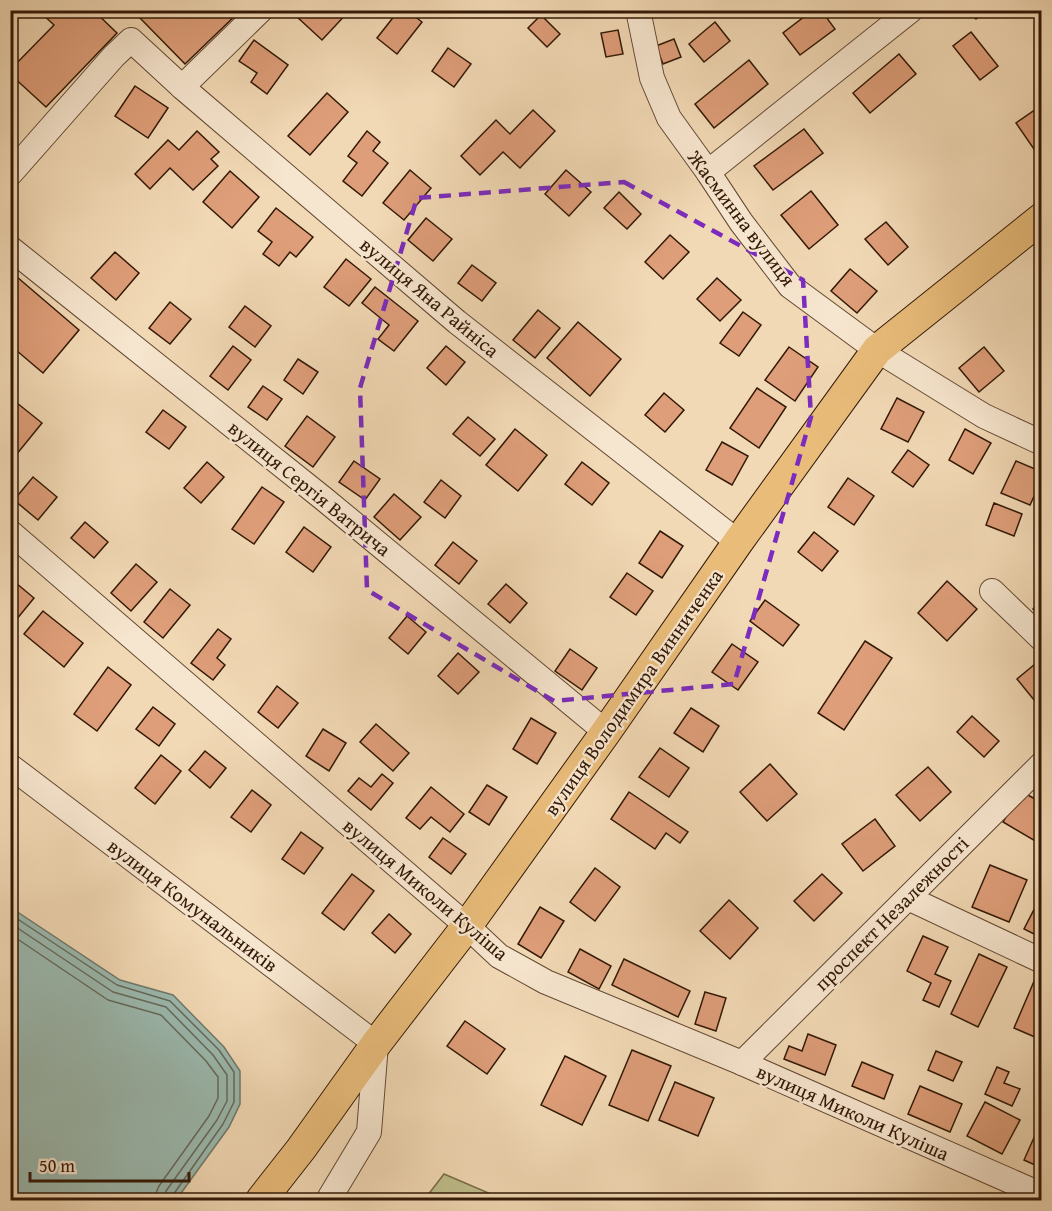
<svg xmlns="http://www.w3.org/2000/svg" width="1052" height="1211" viewBox="0 0 1052 1211" font-family="'Gentium Book Plus',serif">
<rect width="100%" height="100%" fill="#f2d9b5"/>
<filter id="stains"><feTurbulence type="fractalNoise" baseFrequency=".00333" numOctaves="4"/><feColorMatrix values="0 0 0 0 .2 0 0 0 0 .09 0 0 0 0 .02 0 0 0 .5 -.17"/></filter>
<radialGradient id="worn" r=".72"><stop offset=".6" stop-color="#630" stop-opacity="0"/><stop offset="1" stop-color="#630" stop-opacity=".3"/></radialGradient>
<!-- green -->
<polygon fill="#bfbe8b" stroke="#786b48" stroke-width="1.5" points="444,1174 498,1197 500,1200 424,1200"/>
<!-- water -->
<polygon fill="#9bbab0" stroke="#71796c" stroke-width="1.5" points="10,907 120,980 173,995 224,1047 240,1071 240,1104 229,1127 176,1200 11,1200"/>
<g fill="none" stroke-linecap="round" stroke-linejoin="round">
<!-- shore -->
<g stroke="#66695b" stroke-width="1.5">
<polyline points="10,914 117,985 170,1001 219,1050 234,1072 234,1102 223,1124 173,1195 172,1200"/>
<polyline points="10,923 113,992 166,1007 213,1055 227,1075 227,1101 217,1120 166,1191 164,1200"/>
<polyline points="10,934 108,1000 161,1015 206,1061 218,1077 218,1098 209,1116 159,1186 156,1193 155,1200"/>
</g>
</g>
<!-- building -->
<g fill="#de9e79" stroke="#321806" stroke-width="1.5">
<polygon points="38,10 93,10 117,33 46,107 10,74 10,70 54,25"/>
<polygon points="145,10 241,10 185,64 139,17"/>
<polygon points="302,10 350,10 322,40 296,16"/>
<polygon points="399,10 407,10 422,22 397,54 377,38"/>
<polygon points="813,10 821,10 835,29 800,55 783,33"/>
<polygon points="969,10 987,10 976,19"/>
<polygon points="541,15 560,34 547,47 528,28"/>
<polygon points="715,22 730,41 704,62 689,44"/>
<polygon points="618,30 623,54 606,57 601,33"/>
<polygon points="971,32 998,66 980,80 953,46"/>
<polygon points="674,39 681,57 663,64 656,46"/>
<polygon points="254,40 288,65 267,94 251,82 257,73 239,61"/>
<polygon points="448,48 471,64 454,87 432,71"/>
<polygon points="899,54 916,74 870,113 853,93"/>
<polygon points="749,60 768,84 714,128 695,104"/>
<polygon points="135,86 168,108 148,138 115,116"/>
<polygon points="327,93 348,112 310,155 288,136"/>
<polygon points="1042,105 1042,152 1038,155 1016,123"/>
<polygon points="533,110 555,131 520,168 503,152 480,175 461,156 496,120 510,134"/>
<polygon points="804,129 823,153 773,190 754,166"/>
<polygon points="197,131 219,152 211,159 218,166 193,190 170,168 150,189 135,174 168,140 179,150"/>
<polygon points="367,131 380,142 373,151 388,163 362,196 343,181 357,163 348,156"/>
<polygon points="410,170 431,188 404,220 383,203"/>
<polygon points="566,170 591,192 569,216 545,194"/>
<polygon points="230,171 259,197 232,228 203,202"/>
<polygon points="811,191 838,225 809,249 781,215"/>
<polygon points="619,192 641,214 627,229 604,208"/>
<polygon points="276,208 313,237 296,257 290,252 279,266 263,254 272,242 258,231"/>
<polygon points="426,218 452,239 433,261 408,240"/>
<polygon points="886,222 908,247 888,265 865,239"/>
<polygon points="670,235 689,252 663,279 645,262"/>
<polygon points="115,252 139,273 116,300 91,278"/>
<polygon points="346,259 371,279 349,306 324,287"/>
<polygon points="472,265 496,283 482,301 458,283"/>
<polygon points="850,269 877,291 857,313 831,291"/>
<polygon points="10,271 79,330 43,373 10,345"/>
<polygon points="717,278 741,300 720,321 697,299"/>
<polygon points="375,287 418,321 394,351 378,339 389,325 362,303"/>
<polygon points="170,302 191,319 170,344 149,328"/>
<polygon points="245,306 271,326 255,347 229,327"/>
<polygon points="538,310 560,328 535,358 513,340"/>
<polygon points="743,312 761,325 739,356 720,343"/>
<polygon points="578,322 621,359 590,396 547,358"/>
<polygon points="233,346 251,360 228,390 210,376"/>
<polygon points="446,346 465,362 446,385 427,368"/>
<polygon points="789,347 818,367 795,401 765,380"/>
<polygon points="984,347 1004,371 979,392 959,368"/>
<polygon points="298,359 318,372 303,394 284,380"/>
<polygon points="263,386 282,399 267,420 248,407"/>
<polygon points="757,388 786,407 759,448 730,428"/>
<polygon points="664,393 684,410 665,432 645,415"/>
<polygon points="897,398 924,412 908,442 881,429"/>
<polygon points="17,403 42,423 16,455 10,451 10,412"/>
<polygon points="163,410 186,427 169,449 146,432"/>
<polygon points="307,416 335,437 313,467 285,446"/>
<polygon points="468,417 495,439 480,456 453,434"/>
<polygon points="515,429 547,455 518,491 486,465"/>
<polygon points="965,429 991,443 973,474 949,460"/>
<polygon points="722,442 748,456 732,485 706,470"/>
<polygon points="908,450 929,465 913,487 892,472"/>
<polygon points="354,461 380,479 365,500 339,482"/>
<polygon points="1016,461 1042,472 1042,479 1030,505 1001,493"/>
<polygon points="207,462 224,477 201,503 184,488"/>
<polygon points="582,462 609,483 592,505 565,484"/>
<polygon points="33,477 57,497 38,520 14,500"/>
<polygon points="848,478 874,496 854,525 828,507"/>
<polygon points="441,480 461,496 445,518 424,502"/>
<polygon points="262,487 284,502 254,544 232,529"/>
<polygon points="394,494 421,517 400,540 374,517"/>
<polygon points="994,503 1022,514 1014,536 986,525"/>
<polygon points="85,522 108,542 94,558 71,538"/>
<polygon points="304,527 331,547 313,572 286,552"/>
<polygon points="660,531 683,546 662,578 639,563"/>
<polygon points="814,532 838,551 822,571 798,552"/>
<polygon points="453,542 477,561 459,584 435,565"/>
<polygon points="136,564 157,582 131,611 111,593"/>
<polygon points="627,573 653,591 636,615 610,597"/>
<polygon points="10,578 34,598 16,620 10,616"/>
<polygon points="947,581 977,609 947,641 918,613"/>
<polygon points="506,584 527,603 510,623 488,604"/>
<polygon points="170,589 190,605 163,638 144,622"/>
<polygon points="1042,597 1042,615 1033,609"/>
<polygon points="765,600 799,625 783,646 750,621"/>
<polygon points="43,611 83,643 64,667 24,634"/>
<polygon points="407,616 426,632 408,654 389,638"/>
<polygon points="218,629 231,639 217,658 225,665 213,680 191,663"/>
<polygon points="865,641 892,658 844,730 818,713"/>
<polygon points="732,644 758,662 738,690 712,672"/>
<polygon points="570,649 597,668 582,690 555,671"/>
<polygon points="458,653 479,672 458,694 438,676"/>
<polygon points="1040,660 1042,662 1042,704 1039,706 1017,679"/>
<polygon points="108,667 131,685 97,731 74,714"/>
<polygon points="277,686 298,703 278,728 258,712"/>
<polygon points="153,707 175,724 159,746 136,729"/>
<polygon points="691,708 719,726 703,752 674,733"/>
<polygon points="972,716 999,741 984,757 957,732"/>
<polygon points="531,718 556,733 537,764 513,749"/>
<polygon points="376,724 409,753 393,771 360,742"/>
<polygon points="323,729 346,743 329,771 306,756"/>
<polygon points="660,748 689,768 669,797 639,777"/>
<polygon points="205,751 226,768 210,788 189,770"/>
<polygon points="161,755 181,771 155,804 135,788"/>
<polygon points="770,764 797,794 767,821 740,792"/>
<polygon points="928,767 951,792 920,821 896,795"/>
<polygon points="382,774 393,783 371,810 348,791 359,778 371,787"/>
<polygon points="487,785 507,797 489,825 469,812"/>
<polygon points="431,787 464,814 450,832 431,817 420,829 406,818"/>
<polygon points="252,790 271,805 251,832 231,817"/>
<polygon points="1021,791 1042,803 1042,845 1003,822"/>
<polygon points="629,792 688,832 680,843 666,833 655,849 611,819"/>
<polygon points="875,819 895,846 863,871 842,844"/>
<polygon points="301,832 323,848 304,874 282,859"/>
<polygon points="443,838 466,854 451,874 429,857"/>
<polygon points="990,865 1027,880 1009,922 972,907"/>
<polygon points="595,868 620,887 595,921 570,902"/>
<polygon points="352,874 374,891 344,930 322,913"/>
<polygon points="822,874 842,893 814,921 794,901"/>
<polygon points="1041,896 1042,896 1042,938 1024,929"/>
<polygon points="729,900 758,928 730,959 700,931"/>
<polygon points="540,907 564,921 541,958 518,944"/>
<polygon points="389,914 411,934 395,953 372,933"/>
<polygon points="923,936 948,947 935,974 951,981 939,1007 923,1000 931,983 907,971"/>
<polygon points="580,949 611,966 599,989 568,972"/>
<polygon points="979,954 1007,967 978,1027 951,1014"/>
<polygon points="624,959 690,991 678,1017 612,985"/>
<polygon points="1035,979 1042,982 1042,1040 1014,1028"/>
<polygon points="705,992 726,998 716,1031 695,1024"/>
<polygon points="465,1021 505,1049 487,1074 447,1046"/>
<polygon points="808,1034 836,1045 825,1075 784,1059 789,1046 802,1051"/>
<polygon points="632,1050 671,1066 648,1121 609,1105"/>
<polygon points="936,1051 962,1062 953,1081 928,1070"/>
<polygon points="565,1056 606,1076 582,1125 541,1105"/>
<polygon points="862,1062 893,1075 884,1099 852,1086"/>
<polygon points="997,1067 1009,1072 1004,1083 1020,1089 1012,1106 985,1094"/>
<polygon points="675,1082 714,1098 698,1136 659,1120"/>
<polygon points="920,1086 962,1104 950,1132 908,1114"/>
<polygon points="985,1102 1020,1120 1002,1154 967,1136"/>
<polygon points="1036,1133 1042,1136 1042,1168 1024,1160"/>
<polygon points="302,1196 330,1197 346,1200 304,1200"/>
</g>
<g fill="none" stroke-linecap="round" stroke-linejoin="round">
<!-- minor casing -->
<g stroke="#624832" stroke-width="26">
<g id="minor">
<polyline points="638,10 652,78 669,118 708,172 741,222 790,286 877,350 984,416 1042,443"/>
<polyline points="182,87 261,10"/>
<polyline points="708,172 911,10"/>
<polyline points="10,174 114,56 131,40 182,87 457,322 738,542"/>
<polyline points="10,248 324,499 606,732"/>
<polyline points="10,532 467,926 499,956 546,982 742,1063 1042,1195"/>
<polyline points="992,591 1042,639"/>
<polyline points="10,766 376,1044 369,1132 330,1197"/>
<polyline points="908,898 1042,961"/>
<polyline points="742,1063 1042,764"/>
</g>
</g>
<!-- major casing -->
<g stroke="#321806" stroke-width="32">
<polyline id="major" points="261,1200 301,1149 376,1044 467,926 606,732 738,542 877,350 1042,218"/>
</g>
<!-- minor -->
<use href="#minor" stroke="#f7e6cf" stroke-width="24"/>
<!-- major -->
<use href="#major" stroke="#e9bc7a" stroke-width="30"/>
</g>
<!-- marked area -->
<path fill="none" stroke="#7b2cbf" stroke-width="4.5" stroke-dasharray="12 8" stroke-linejoin="round" d="M624 182 803 280 811 417 734 684 554 701 367 590 360 388 417 198Z"/>
<g text-anchor="middle" dominant-baseline="central" stroke-width="4.5" stroke-linejoin="round" paint-order="stroke">
<!-- street labels -->
<g font-size="20" fill="#321806" stroke="#f7e6cf">
<text transform="translate(742 218) rotate(53)">Жасминна вулиця</text>
<text transform="translate(430 297) rotate(40)">вулиця Яна Райніса</text>
<text transform="translate(310 488) rotate(39)">вулиця Сергія Ватрича</text>
<text transform="translate(633 692) rotate(-55)">вулиця Володимира Винниченка</text>
<text transform="translate(426 889) rotate(40)">вулиця Миколи Куліша</text>
<text transform="translate(193 905) rotate(37)">вулиця Комунальників</text>
<text transform="translate(891 913) rotate(-45)">проспект Незалежності</text>
<text transform="translate(853 1112) rotate(24)">вулиця Миколи Куліша</text>
</g>
</g>
<!-- margin -->
<rect width="1052" height="1211" fill="none" stroke="#f2d9b5" stroke-width="36"/>
<rect x="12" y="12" width="1028" height="1187" fill="none" stroke="#321806" stroke-width="3"/>
<rect x="18" y="18" width="1016" height="1175" fill="none" stroke="#321806" stroke-width="1.5"/>
<!-- scale -->
<path d="M30 1172v9h159v-9" fill="none" stroke="#321806" stroke-width="3"/>
<text x="39" y="1172" font-size="18" fill="#321806" stroke="#f7e6cf" stroke-width="4.5" paint-order="stroke">50 m</text>
<rect width="100%" height="100%" filter="url(#stains)"/>
<rect width="100%" height="100%" fill="url(#worn)"/>
</svg>
